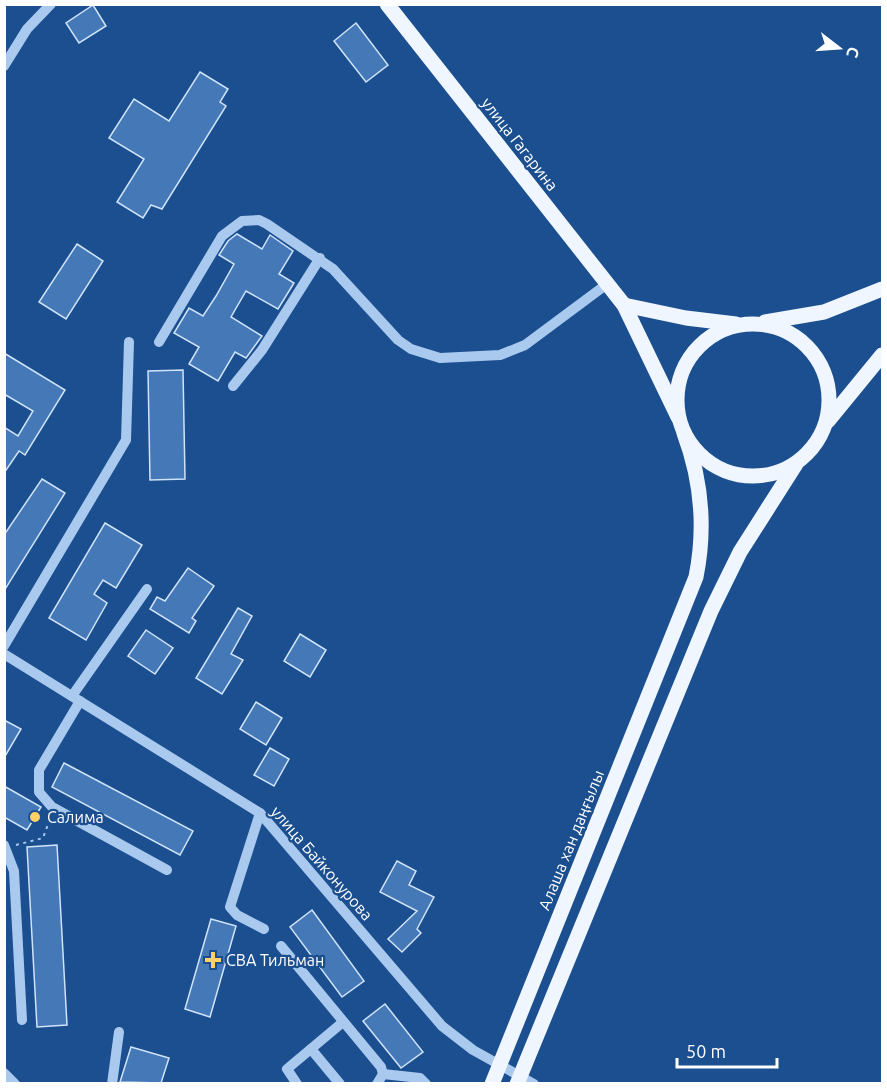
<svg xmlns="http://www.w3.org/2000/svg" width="887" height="1088" viewBox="0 0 887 1088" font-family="Ubuntu,sans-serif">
<rect width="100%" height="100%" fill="#1b4f8f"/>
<!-- building -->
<g fill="#4478b7" stroke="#cfe3fa" stroke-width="1.5">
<polygon points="93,5 106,26 79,43 66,23"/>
<polygon points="356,23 388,65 366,82 334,41"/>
<polygon points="200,72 228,89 220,102 226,106 162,209 151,205 143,218 117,202 144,159 109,138 134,99 169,121"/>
<polygon points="237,234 262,249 270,235 293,251 279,274 294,283 278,309 246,291 231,317 262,336 246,358 235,352 218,381 189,364 199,347 174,333 189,308 203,316 216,296 234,264 219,255 228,241"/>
<polygon points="77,244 103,261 66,319 39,302"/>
<polygon points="4,353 65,390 25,455 19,451 4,473 4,427 18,436 33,411 4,394"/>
<polygon points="183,370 185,479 150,480 148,371"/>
<polygon points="42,479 65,493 4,591 4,535"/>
<polygon points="105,523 142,545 116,588 103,580 94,594 107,603 86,640 49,618"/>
<polygon points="188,568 214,586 192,618 196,621 189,633 150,609 157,597 165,601"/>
<polygon points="238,608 252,616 231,654 243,660 222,694 196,678"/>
<polygon points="146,630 173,648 155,674 128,656"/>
<polygon points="300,634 326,650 310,677 284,661"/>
<polygon points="256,702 282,718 266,745 240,729"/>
<polygon points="4,720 21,729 4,758"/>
<polygon points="270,748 289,759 274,786 254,775"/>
<polygon points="64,763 193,831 180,855 52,787"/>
<polygon points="4,786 41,807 27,830 4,817"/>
<polygon points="57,845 67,1025 37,1027 27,847"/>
<polygon points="397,861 416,871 409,885 434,897 417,929 421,933 402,952 388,939 417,911 380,892"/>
<polygon points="312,910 364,981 342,997 290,927"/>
<polygon points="211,919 236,926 210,1017 185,1009"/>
<polygon points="385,1004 423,1052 401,1068 363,1021"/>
<polygon points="131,1047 169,1058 161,1083 120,1082"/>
</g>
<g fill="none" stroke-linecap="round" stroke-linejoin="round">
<!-- path -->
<polyline stroke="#a9c9ee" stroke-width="2" stroke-dasharray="3 4.5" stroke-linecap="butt" points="16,845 43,838 50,819"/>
<!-- minor -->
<g stroke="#a9c9ee" stroke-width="10">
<polyline points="4,66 27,29 51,4"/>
<polyline points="159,342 222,236 242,221 259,220 267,224 333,269 398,340 411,349 440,358 500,355 525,345 607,284"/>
<polyline points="233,386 262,350 320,258"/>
<polyline points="4,646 126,440 129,342"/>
<polyline points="4,654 260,813 442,1026 473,1050 534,1084"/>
<polyline points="72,696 147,589"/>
<polyline points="80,701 39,770 39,792 52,807 167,870"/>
<polyline points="260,813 230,907 237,915 264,929"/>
<polyline points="4,845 14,871 22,1020"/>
<polyline points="281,946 381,1067 383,1074 377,1084"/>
<polyline points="311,1049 340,1084"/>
<polyline points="4,1073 15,1084"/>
<polyline points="383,1074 420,1078 426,1084"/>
<polyline points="112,1084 119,1032"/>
<polyline points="297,1084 287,1069 343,1022"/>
</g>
<!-- major -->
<g stroke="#f0f6ff" stroke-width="15">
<polyline points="387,4 624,305 678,417"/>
<polyline points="624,305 686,318 736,324"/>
<polyline points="765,322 824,312 882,289"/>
<circle cx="753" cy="400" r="76"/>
<polyline points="828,421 882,355"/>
<path d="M492 1084 696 577C706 527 702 481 684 433"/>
<polyline points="517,1084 711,611 740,552 796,464"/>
</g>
</g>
<!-- markers -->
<g fill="#ffd166" stroke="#1b4f8f" stroke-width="2">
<circle cx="35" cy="817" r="6"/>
<path d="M210 951h6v6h6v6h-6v6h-6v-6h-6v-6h6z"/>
</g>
<g text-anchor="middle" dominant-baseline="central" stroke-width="4.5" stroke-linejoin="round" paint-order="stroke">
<!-- street labels -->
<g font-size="16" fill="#fff" stroke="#1b4f8f">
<text transform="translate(520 144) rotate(52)">улица Гагарина</text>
<text transform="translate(571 840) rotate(-68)">Алаша хан даңғылы</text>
<text transform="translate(322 863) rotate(49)">улица Байконурова</text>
</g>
<!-- poi labels -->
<g font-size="16" fill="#fff" stroke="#1b4f8f" text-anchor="start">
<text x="47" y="817">Салима</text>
<text x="226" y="960">СВА Тильман</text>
</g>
</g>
<!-- border -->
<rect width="887" height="1088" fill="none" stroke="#ffffff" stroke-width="12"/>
<!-- north arrow -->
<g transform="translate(839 48) rotate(107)" stroke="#1b4f8f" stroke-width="4.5" paint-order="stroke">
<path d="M0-4.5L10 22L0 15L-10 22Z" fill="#ffffff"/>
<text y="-9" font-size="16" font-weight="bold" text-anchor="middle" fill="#ffffff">С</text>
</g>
<!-- scale -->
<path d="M677 1058v9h100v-9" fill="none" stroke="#ffffff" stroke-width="3"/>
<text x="686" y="1058" font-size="18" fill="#ffffff" stroke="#1b4f8f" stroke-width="4.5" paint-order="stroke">50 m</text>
</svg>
